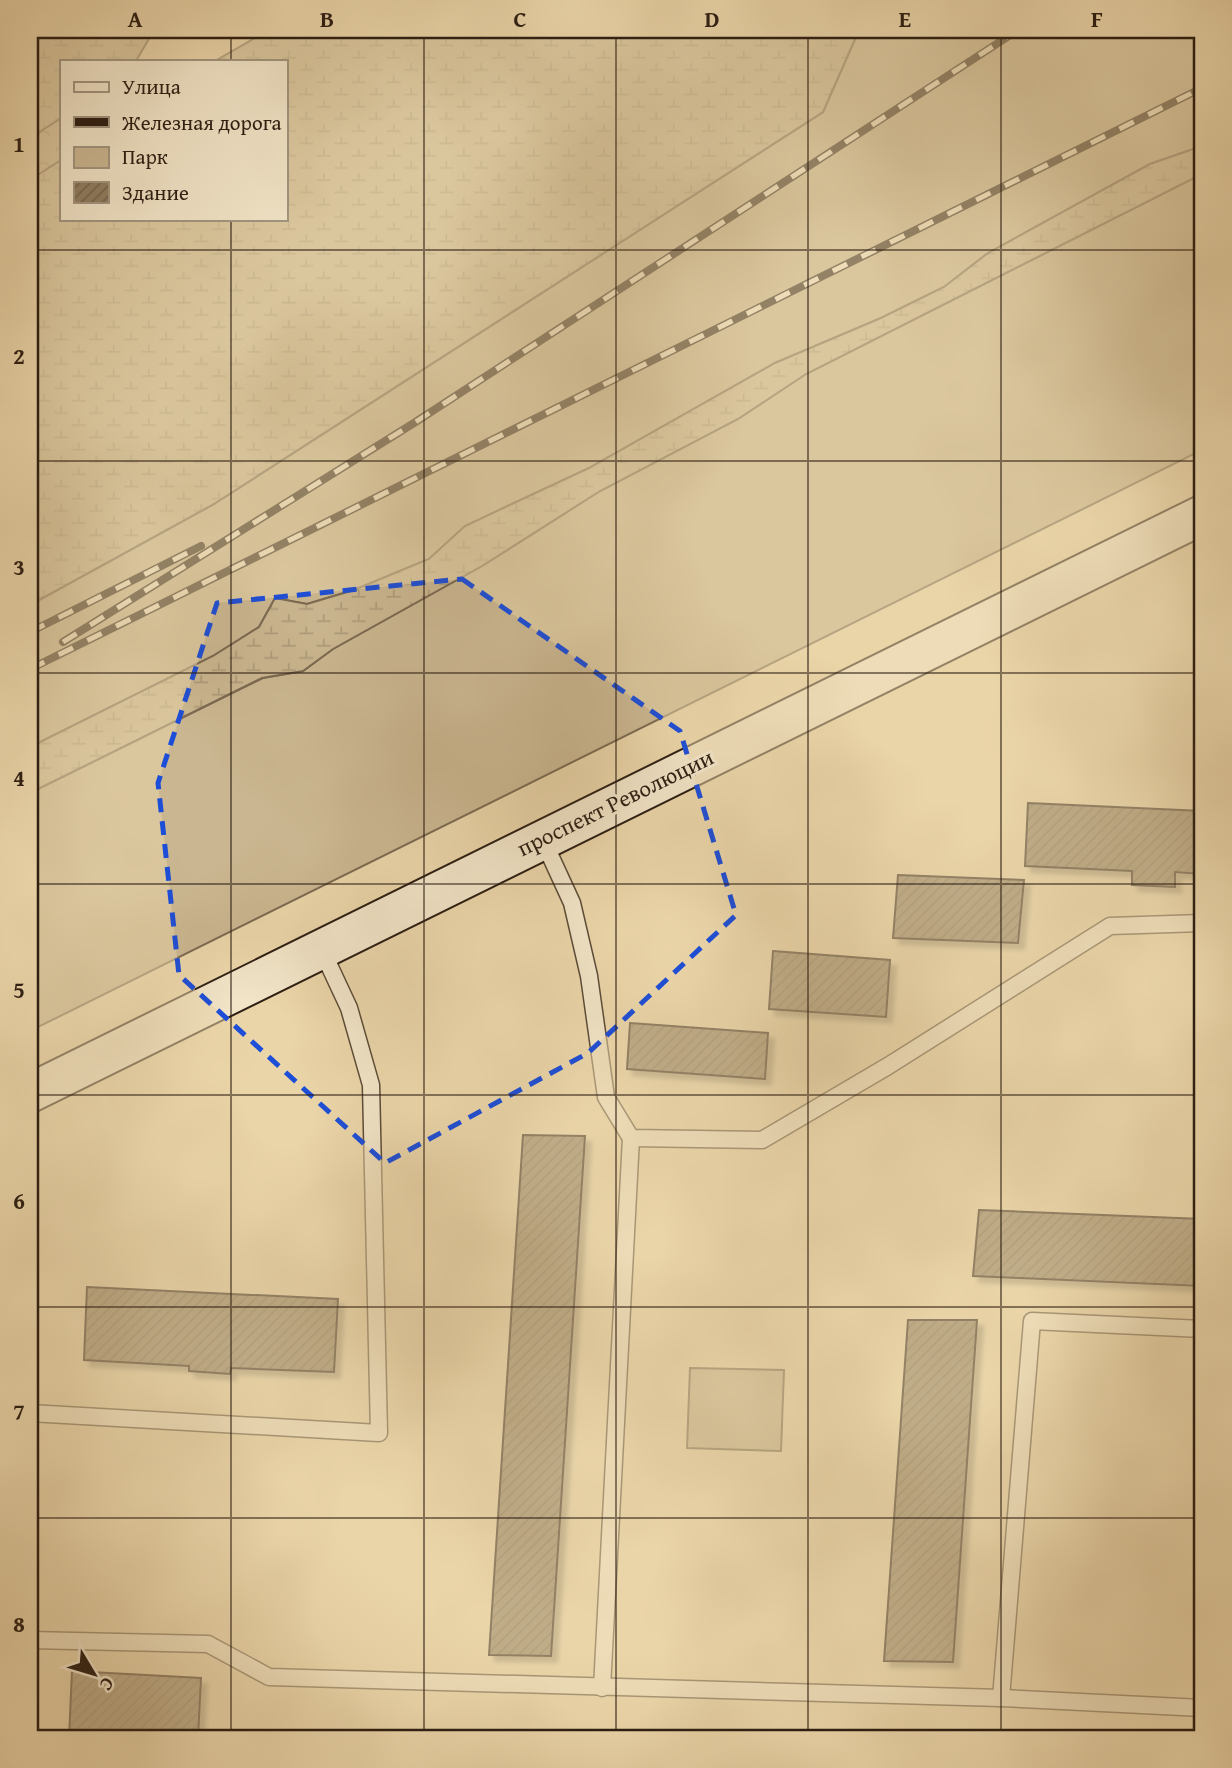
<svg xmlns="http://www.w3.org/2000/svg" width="1232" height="1768" viewBox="0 0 1232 1768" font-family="'Gentium Book Plus',serif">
<defs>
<pattern id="forest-crowns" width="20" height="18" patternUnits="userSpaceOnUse" patternTransform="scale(1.75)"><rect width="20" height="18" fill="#cab690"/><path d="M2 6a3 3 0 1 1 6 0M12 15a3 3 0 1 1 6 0" fill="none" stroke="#ae9c7b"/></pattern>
<pattern id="wetland-marsh" width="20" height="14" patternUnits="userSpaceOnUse" patternTransform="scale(1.75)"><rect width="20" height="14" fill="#cab690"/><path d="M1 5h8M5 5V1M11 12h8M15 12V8" fill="none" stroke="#ae9c7b"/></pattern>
<pattern id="building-hatch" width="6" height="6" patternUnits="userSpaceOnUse" patternTransform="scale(1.75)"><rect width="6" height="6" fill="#8f7d61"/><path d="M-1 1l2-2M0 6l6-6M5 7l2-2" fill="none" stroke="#75664f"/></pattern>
<filter id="shadow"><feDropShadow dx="6" dy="6" stdDeviation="2" flood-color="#0004"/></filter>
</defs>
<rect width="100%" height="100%" fill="#ead5a9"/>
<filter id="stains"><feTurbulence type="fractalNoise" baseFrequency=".00286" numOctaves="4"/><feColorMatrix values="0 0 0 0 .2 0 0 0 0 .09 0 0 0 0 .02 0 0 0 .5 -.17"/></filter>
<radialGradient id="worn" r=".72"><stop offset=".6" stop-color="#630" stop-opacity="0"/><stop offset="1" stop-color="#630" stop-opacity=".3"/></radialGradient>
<!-- green -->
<g fill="#cab690" stroke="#7b6a52" stroke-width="2">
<polygon points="859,30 1202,30 1202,146 1150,164 988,253 944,287 881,318 775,363 589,468 465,526 429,559 354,590 307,604 275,598 259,627 213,656 30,747 30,605 214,504 823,112"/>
<polygon points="1202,174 1202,450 30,1031 30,793 263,678 303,671 333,649 482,566 600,491 738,419 806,374"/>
<polygon points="690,1368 784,1370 781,1451 687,1448"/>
</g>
<!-- forest -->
<polygon fill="url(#forest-crowns)" stroke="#7b6a52" stroke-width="2" points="61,118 61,217 30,225 30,138"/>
<!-- wetland -->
<g fill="url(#wetland-marsh)" stroke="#7b6a52" stroke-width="2">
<polygon points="30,30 154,30 136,61 61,61 61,118 30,138"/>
<polygon points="269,30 859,30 823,112 214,504 30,605 30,180 61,160 61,219 285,219 285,61 215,61"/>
<polygon points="1202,146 1202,174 806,374 738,419 600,491 482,566 333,649 303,671 262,678 30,793 30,747 213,656 259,627 275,598 307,604 354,590 429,559 465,526 589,468 775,363 881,318 944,287 988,253 1150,164"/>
</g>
<!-- building -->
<g fill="url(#building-hatch)" stroke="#2c1e13" stroke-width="2" filter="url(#shadow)">
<polygon points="1028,803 1202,811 1202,874 1175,872 1175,887 1132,885 1132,871 1025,866"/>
<polygon points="898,875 1024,880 1018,943 893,938"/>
<polygon points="773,951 890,960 886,1017 769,1009"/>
<polygon points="630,1023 768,1033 765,1079 627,1069"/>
<polygon points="523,1135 585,1136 551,1656 489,1655"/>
<polygon points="979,1210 1202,1219 1202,1286 973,1276"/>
<polygon points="87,1287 338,1299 334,1372 231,1368 230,1374 189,1371 189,1366 84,1360"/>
<polygon points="908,1320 977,1320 953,1662 884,1661"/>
<polygon points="72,1671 201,1678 198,1738 69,1738"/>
</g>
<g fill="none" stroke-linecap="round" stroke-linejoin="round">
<!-- service casing -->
<g stroke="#5c4c38" stroke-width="19">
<g id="service">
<polyline points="543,840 572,903 589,976 606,1097 631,1138 762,1140 888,1066 1110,926 1202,923"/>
<polyline points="30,1413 379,1433 371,1085 349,1008 321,948"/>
<polyline points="30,1640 208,1644 269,1677 1001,1698 1202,1708"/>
<polyline points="602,1688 631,1138"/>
<polyline points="1001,1698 1032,1321 1202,1329"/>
</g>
</g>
<!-- secondary casing -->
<g stroke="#2c1e13" stroke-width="42">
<polyline id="secondary" points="30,1093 1202,515"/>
</g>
<!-- service -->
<use href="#service" stroke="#f1e4c7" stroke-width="16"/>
<!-- secondary -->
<use href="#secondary" stroke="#f1e4c7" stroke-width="38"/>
<!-- rail casing -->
<g stroke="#2c1e13" stroke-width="8">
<g id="rail">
<polyline points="30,632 201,546"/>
<polyline points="63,642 414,423 1018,30"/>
<polyline points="30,669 1202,88"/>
</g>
</g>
<!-- rail -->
<use href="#rail" stroke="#f1e4c7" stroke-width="5" stroke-dasharray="16" stroke-linecap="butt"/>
</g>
<!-- marked area -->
<path d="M0 0H1232V1768H0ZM462 579 680 731 736 915 588 1053 385 1163 179 975 158 783 217 603Z" fill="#ead5a9" fill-opacity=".55" fill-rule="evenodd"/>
<path fill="none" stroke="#1d4ed8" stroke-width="5" stroke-dasharray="14 9" stroke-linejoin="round" d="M462 579 680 731 736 915 588 1053 385 1163 179 975 158 783 217 603Z"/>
<!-- grid -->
<path fill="none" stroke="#2c1e13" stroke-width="2" stroke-opacity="0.55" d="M231 30V61M424 30V1738M616 30V1738M808 30V1738M1001 30V1738M231 219V1738M30 250H1202M30 461H1202M30 673H1202M30 884H1202M30 1095H1202M30 1307H1202M30 1518H1202"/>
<g text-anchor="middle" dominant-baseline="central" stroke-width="6" stroke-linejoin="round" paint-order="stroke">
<!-- street labels -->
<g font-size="23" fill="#2c1e13" stroke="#f1e4c7">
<text transform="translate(615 802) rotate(-26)">проспект Революции</text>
</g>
</g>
<!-- margin -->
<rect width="1232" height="1768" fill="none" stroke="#ead5a9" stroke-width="77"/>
<!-- legend -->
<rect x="60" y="60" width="228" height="161" fill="#f1e4c7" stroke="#a2957f" stroke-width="2"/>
<rect x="74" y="82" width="35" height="10" fill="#f1e4c7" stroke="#a2957f" stroke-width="2"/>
<text x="122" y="94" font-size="21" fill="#2c1e13">Улица</text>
<rect x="74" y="117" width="35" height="10" fill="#2c1e13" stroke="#a2957f" stroke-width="2"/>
<text x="122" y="130" font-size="21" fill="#2c1e13">Железная дорога</text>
<rect x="74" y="147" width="35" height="21" fill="#cab690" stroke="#a2957f" stroke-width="2"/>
<text x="122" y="164" font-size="21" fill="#2c1e13">Парк</text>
<rect x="74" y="182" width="35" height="21" fill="url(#building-hatch)" stroke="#a2957f" stroke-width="2"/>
<text x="122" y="200" font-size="21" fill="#2c1e13">Здание</text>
<!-- north arrow -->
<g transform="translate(94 1674) rotate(128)" stroke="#f1e4c7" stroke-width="5" paint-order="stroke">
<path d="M0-5L12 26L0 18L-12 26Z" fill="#2c1e13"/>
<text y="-10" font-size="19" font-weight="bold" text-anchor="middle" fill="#2c1e13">С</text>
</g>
<rect x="38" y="38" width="1156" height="1692" fill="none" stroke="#2c1e13" stroke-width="2.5"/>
<g font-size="23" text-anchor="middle" font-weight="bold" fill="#2c1e13">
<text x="135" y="27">A</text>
<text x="327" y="27">B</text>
<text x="520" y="27">C</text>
<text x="712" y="27">D</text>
<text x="905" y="27">E</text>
<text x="1097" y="27">F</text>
<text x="19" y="152">1</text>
<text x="19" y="364">2</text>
<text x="19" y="575">3</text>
<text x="19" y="786">4</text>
<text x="19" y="998">5</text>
<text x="19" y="1209">6</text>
<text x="19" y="1420">7</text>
<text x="19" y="1632">8</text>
</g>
<rect width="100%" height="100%" filter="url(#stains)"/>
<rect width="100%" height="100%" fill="url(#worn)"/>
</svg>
